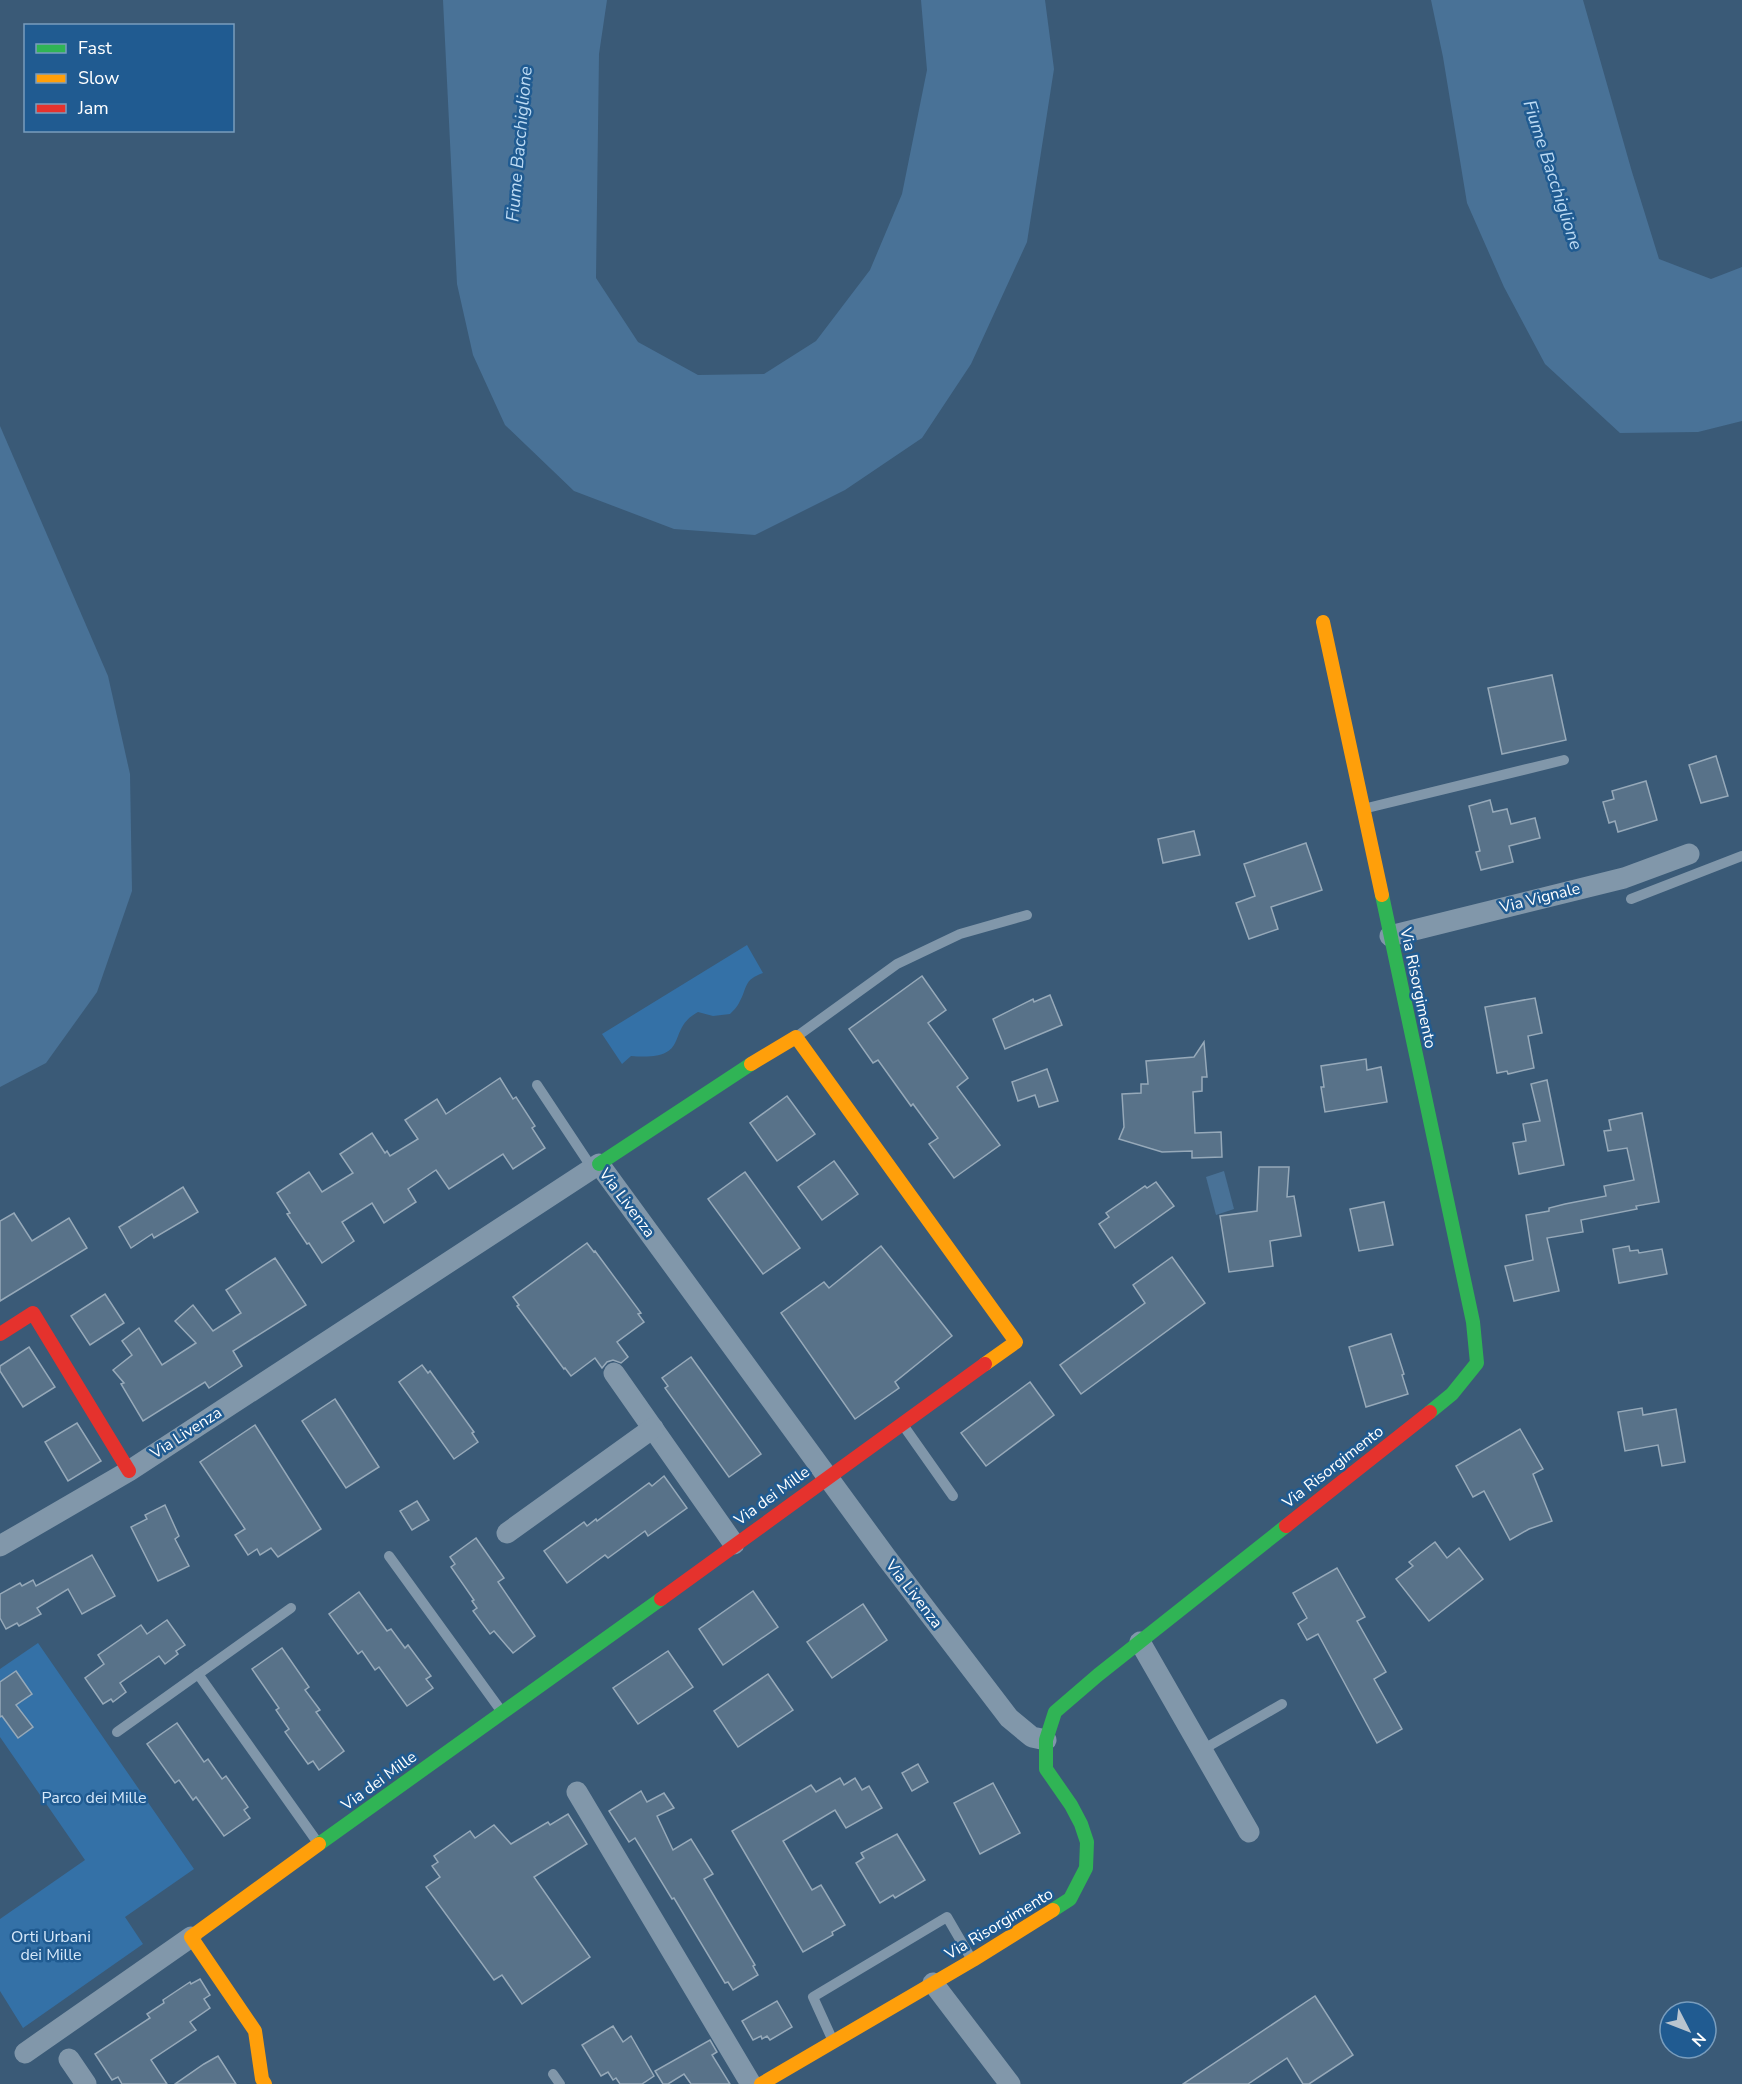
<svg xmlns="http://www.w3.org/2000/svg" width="1742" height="2084" viewBox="0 0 1742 2084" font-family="'Nunito Sans',sans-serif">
<rect width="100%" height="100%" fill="#3a5a77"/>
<!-- green -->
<g fill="#3471a7">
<path d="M747 945 763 973C743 980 748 987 739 1003 737 1007 733 1011 730 1014L713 1016 698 1012C664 1030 694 1061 631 1056L622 1064 602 1034Z"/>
<polygon points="38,1643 194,1869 125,1917 143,1944 23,2028 0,1991 0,1919 85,1860 0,1737 0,1669"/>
</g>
<!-- water -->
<g fill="#497297">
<polygon points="443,0 607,0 599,54 596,278 638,342 698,375 764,374 816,341 870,270 902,194 927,70 921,0 1045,0 1054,69 1027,242 971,364 922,438 845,490 755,535 674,529 574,491 505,425 473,355 457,284"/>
<polygon points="1431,0 1583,0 1632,172 1659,259 1711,279 1742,267 1742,421 1698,432 1620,433 1545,364 1504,287 1467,203 1443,57"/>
<polygon points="0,426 108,676 130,774 132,891 97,992 46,1063 0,1087"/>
<polygon points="1224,1171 1234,1209 1216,1215 1206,1177"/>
</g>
<!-- building -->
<g fill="#587289" stroke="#96a9b9" stroke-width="1.5">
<polygon points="1552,675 1566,740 1502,754 1488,688"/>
<polygon points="1716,756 1728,796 1701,803 1689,765"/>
<polygon points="1646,781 1657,820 1618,832 1615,821 1609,823 1603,802 1614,799 1612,791"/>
<polygon points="1490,800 1493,812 1507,809 1511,824 1535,818 1540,838 1509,846 1513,862 1481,870 1476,852 1480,851 1469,806"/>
<polygon points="1194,831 1200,855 1163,863 1158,839"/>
<polygon points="1306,843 1322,890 1271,907 1278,929 1249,939 1236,903 1255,896 1244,864"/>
<polygon points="922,976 946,1010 928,1023 968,1078 957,1087 1000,1145 954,1178 929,1144 938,1138 913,1104 911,1106 878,1060 873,1063 849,1029"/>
<polygon points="1050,995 1062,1025 1005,1049 993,1019 1033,999 1034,1002"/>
<polygon points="1535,998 1542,1033 1528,1036 1534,1068 1508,1074 1507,1071 1497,1073 1485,1007"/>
<polygon points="1204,1042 1207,1077 1202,1077 1202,1091 1193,1092 1195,1133 1221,1132 1222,1157 1192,1158 1192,1151 1162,1152 1119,1139 1124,1127 1122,1094 1141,1093 1141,1084 1148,1084 1146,1061 1194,1057"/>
<polygon points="1366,1059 1367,1070 1381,1067 1387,1102 1325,1112 1321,1087 1324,1087 1321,1066"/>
<polygon points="1047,1069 1058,1101 1039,1107 1035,1095 1018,1101 1012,1082"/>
<polygon points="500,1078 513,1099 516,1097 535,1126 532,1128 545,1148 513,1169 503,1154 449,1189 436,1170 408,1189 416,1202 384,1223 372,1203 342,1222 354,1241 322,1263 309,1243 307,1244 287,1214 290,1213 277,1193 309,1172 322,1192 353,1173 340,1154 372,1133 385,1153 387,1151 390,1156 418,1139 405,1120 437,1099 446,1114"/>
<polygon points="1547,1080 1564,1165 1519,1174 1513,1143 1526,1141 1523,1124 1540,1121 1531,1084"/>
<polygon points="787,1096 815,1134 777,1161 750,1123"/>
<polygon points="1642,1113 1659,1202 1636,1206 1637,1209 1581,1220 1583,1232 1547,1238 1559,1291 1514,1301 1505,1266 1533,1260 1526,1215 1549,1211 1549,1208 1565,1204 1606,1196 1604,1186 1634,1180 1627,1148 1608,1151 1604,1131 1611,1130 1609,1120"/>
<polygon points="834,1161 858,1194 822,1220 798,1187"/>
<polygon points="1259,1167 1289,1167 1287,1197 1294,1196 1301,1236 1270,1241 1273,1266 1229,1272 1220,1216 1257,1211"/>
<polygon points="745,1172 800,1248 763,1274 708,1199"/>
<polygon points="1156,1182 1174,1206 1115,1248 1099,1224 1109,1217 1106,1213 1145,1186 1147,1188"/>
<polygon points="183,1187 198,1212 154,1238 152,1234 131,1248 119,1227"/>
<polygon points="1384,1202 1393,1245 1359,1251 1350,1209"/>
<polygon points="14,1213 32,1241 69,1218 87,1248 0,1301 0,1221"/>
<polygon points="587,1243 594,1252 595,1251 641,1313 638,1314 644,1322 617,1342 628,1357 621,1363 613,1360 607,1362 602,1368 595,1358 571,1376 565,1368 564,1369 517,1306 519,1305 513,1297"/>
<polygon points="881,1246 952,1336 895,1382 899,1388 855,1419 781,1313 824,1282 829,1288"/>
<polygon points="1629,1246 1630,1251 1638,1250 1639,1253 1662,1249 1667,1274 1619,1283 1613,1249"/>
<polygon points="1172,1257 1205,1303 1081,1394 1060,1365 1145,1303 1133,1285"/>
<polygon points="275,1258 306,1305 233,1351 242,1366 209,1388 205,1382 143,1421 121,1384 124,1383 113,1370 132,1355 122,1341 139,1328 162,1365 196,1343 175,1321 193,1305 213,1331 241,1313 226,1290"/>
<polygon points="105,1294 124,1323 90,1345 71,1316"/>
<polygon points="1391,1334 1404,1374 1402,1375 1408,1394 1366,1407 1349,1347"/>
<polygon points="29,1347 55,1387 23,1407 0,1371 0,1366"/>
<polygon points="691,1357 761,1454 729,1477 665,1388 668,1386 662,1378"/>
<polygon points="422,1365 428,1373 430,1371 474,1432 472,1433 478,1442 454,1459 399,1382"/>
<polygon points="1030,1382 1054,1415 986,1466 961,1433"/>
<polygon points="335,1399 379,1467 346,1488 302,1421"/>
<polygon points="1642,1408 1643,1415 1676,1409 1685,1462 1662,1466 1658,1445 1625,1451 1618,1412"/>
<polygon points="77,1423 101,1461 68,1481 45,1442"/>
<polygon points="255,1425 321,1529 278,1557 271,1548 260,1555 257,1549 248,1555 235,1535 245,1529 200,1462"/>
<polygon points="1520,1429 1543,1469 1533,1474 1552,1521 1529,1529 1510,1540 1484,1491 1473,1497 1456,1466"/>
<polygon points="664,1476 687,1508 648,1536 645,1531 608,1558 605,1555 567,1583 544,1551 584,1522 587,1526 596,1519 597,1521 649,1483 652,1486"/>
<polygon points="417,1501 429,1520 412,1530 400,1511"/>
<polygon points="165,1505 179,1536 175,1539 189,1566 158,1581 131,1527 147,1519 145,1515"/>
<polygon points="476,1538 504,1578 498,1582 535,1636 513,1653 494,1631 490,1634 473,1611 477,1608 472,1601 474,1600 451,1567 455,1564 450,1557"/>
<polygon points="1435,1542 1447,1558 1459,1548 1483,1579 1429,1621 1396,1579 1413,1566 1409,1562"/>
<polygon points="92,1555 115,1596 82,1614 68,1589 37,1608 41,1614 19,1626 17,1623 6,1629 0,1618 0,1594 20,1583 22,1586 33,1580 36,1586"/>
<polygon points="1337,1568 1365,1617 1357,1621 1386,1672 1374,1679 1402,1729 1377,1743 1318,1634 1307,1640 1298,1624 1307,1618 1293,1593"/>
<polygon points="753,1591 778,1627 723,1665 699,1629"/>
<polygon points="359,1592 387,1631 391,1629 405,1648 408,1645 431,1676 426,1679 433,1688 407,1706 379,1667 375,1670 362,1651 358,1654 329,1614"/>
<polygon points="863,1604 887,1640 832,1678 807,1642"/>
<polygon points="167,1620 185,1645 176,1651 178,1654 165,1664 159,1656 120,1683 126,1692 113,1702 111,1699 103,1704 85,1678 104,1664 98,1655 141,1625 147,1634"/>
<polygon points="282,1648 309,1687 305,1690 320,1710 316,1712 344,1751 319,1770 313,1761 308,1764 285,1732 289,1729 276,1710 279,1708 252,1669"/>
<polygon points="668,1651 693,1687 638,1724 613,1688"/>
<polygon points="16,1671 32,1694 16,1705 33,1727 18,1738 2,1716 0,1717 0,1682"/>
<polygon points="768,1674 793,1710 738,1747 714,1711"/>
<polygon points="177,1723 204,1762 208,1759 222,1779 226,1776 248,1807 244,1810 250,1818 224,1836 196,1797 193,1800 179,1780 175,1783 147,1744"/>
<polygon points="918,1764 928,1782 912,1791 902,1773"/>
<polygon points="840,1778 844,1785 855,1778 862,1790 869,1786 882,1808 846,1828 835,1810 783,1841 812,1890 821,1885 845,1925 832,1932 833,1935 803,1952 732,1831 811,1785 816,1792"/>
<polygon points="993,1783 1020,1833 980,1854 954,1803"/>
<polygon points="641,1791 647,1802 664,1793 674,1808 657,1816 673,1850 691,1839 713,1874 704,1879 755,1965 753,1966 758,1975 733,1990 728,1982 725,1983 674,1898 672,1899 635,1838 629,1842 609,1811"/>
<polygon points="568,1814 587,1844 534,1877 590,1957 522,2004 502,1975 494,1980 426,1887 440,1877 432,1866 438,1862 434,1856 470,1831 475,1838 494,1825 511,1844 548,1822 550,1825"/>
<polygon points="897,1834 925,1880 895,1898 893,1895 880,1903 856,1863 864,1858 861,1853"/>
<polygon points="200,1979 210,1995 204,1999 210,2008 190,2022 196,2030 151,2060 167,2084 122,2084 118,2077 112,2080 95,2054 150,2018 147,2014 164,2003 163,2000 190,1982 191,1984"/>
<polygon points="1315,1996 1353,2055 1309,2084 1303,2084 1287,2058 1248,2084 1183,2084"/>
<polygon points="777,2001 792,2027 770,2040 767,2036 762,2039 761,2036 753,2040 742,2021"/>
<polygon points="613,2026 623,2042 631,2036 654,2076 642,2084 620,2084 616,2078 613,2080 608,2072 601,2076 582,2045"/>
<polygon points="710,2040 717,2052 712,2055 730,2084 691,2084 684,2074 668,2084 663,2084 655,2071"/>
<polygon points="218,2056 236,2084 175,2084 204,2064"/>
</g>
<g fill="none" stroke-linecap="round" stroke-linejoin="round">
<!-- lane -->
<g stroke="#8197aa" stroke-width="10">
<polyline points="1363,809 1564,760"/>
<polyline points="1631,899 1742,856"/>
<polyline points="796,1037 897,964 960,934 1027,915"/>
<polyline points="537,1085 592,1168"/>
<polyline points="903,1425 953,1496"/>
<polyline points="389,1556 502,1712"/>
<polyline points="198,1674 318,1843"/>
<polyline points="117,1732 291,1608"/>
<polyline points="1202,1750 1282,1704"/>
<polyline points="833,2041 813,1997 947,1917 972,1960"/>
<polyline points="553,2074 560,2084"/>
</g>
<!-- street -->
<g stroke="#8197aa" stroke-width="21">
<polyline points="1390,936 1624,878 1689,854"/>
<polyline points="614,1373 734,1544"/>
<polyline points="507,1533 653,1428"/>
<polyline points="0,1546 129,1471 599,1164 886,1557 1009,1718 1032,1737 1046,1740"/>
<polyline points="1140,1642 1249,1832"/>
<polyline points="577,1792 751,2084"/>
<polyline points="933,1983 1010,2084"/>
<polyline points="25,2053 191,1937"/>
<polyline points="69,2059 86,2084"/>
</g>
<!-- fast -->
<g stroke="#30b455" stroke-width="14">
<polyline points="1382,895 1473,1322 1477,1363 1452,1394 1430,1412"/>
<polyline points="599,1164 751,1064"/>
<polyline points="319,1844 661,1599"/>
<polyline points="1053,1910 1070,1899 1086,1868 1087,1842 1081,1824 1071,1805 1046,1769 1046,1740 1055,1712 1098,1675 1286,1526"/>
</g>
<!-- slow -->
<g stroke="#ff9f0a" stroke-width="14">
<polyline points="1323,622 1382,895"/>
<polyline points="751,1064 796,1037 1016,1342 985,1364"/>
<polyline points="265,2084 262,2079 255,2031 191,1937 319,1844"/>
<polyline points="761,2084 973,1960 1053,1910"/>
</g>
<!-- jam -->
<g stroke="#e5322d" stroke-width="14">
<polyline points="0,1334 33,1313 129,1471"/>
<polyline points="1286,1526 1430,1412"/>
<polyline points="661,1599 985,1364"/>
</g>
</g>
<g text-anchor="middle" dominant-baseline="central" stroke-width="5" stroke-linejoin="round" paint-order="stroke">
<!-- street labels -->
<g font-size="16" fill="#fff" stroke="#205b91">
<text transform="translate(1540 898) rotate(-14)">Via Vignale</text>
<text transform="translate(1418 988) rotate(78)">Via Risorgimento</text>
<text transform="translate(627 1203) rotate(53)">Via Livenza</text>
<text transform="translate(186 1433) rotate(-33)">Via Livenza</text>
<text transform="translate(1333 1467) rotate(-38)">Via Risorgimento</text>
<text transform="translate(772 1496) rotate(-36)">Via dei Mille</text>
<text transform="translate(914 1594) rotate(52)">Via Livenza</text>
<text transform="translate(379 1781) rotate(-36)">Via dei Mille</text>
<text transform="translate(999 1924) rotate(-31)">Via Risorgimento</text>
</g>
<!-- park labels -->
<g font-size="16" fill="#d7e9fa" stroke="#205b91">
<text x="94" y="1798">Parco dei Mille</text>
<text x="51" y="1937">Orti Urbani<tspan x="51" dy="18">dei Mille</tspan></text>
</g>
<!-- water labels -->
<g font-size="18" font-style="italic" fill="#bddbf4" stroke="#205b91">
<text transform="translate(519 144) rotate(-85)">Fiume Bacchiglione</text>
<text transform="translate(1553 175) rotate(72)">Fiume Bacchiglione</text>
</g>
</g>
<!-- legend -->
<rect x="24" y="24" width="210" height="108" fill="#205b91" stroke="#799dbd" stroke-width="1.5"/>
<rect x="36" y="44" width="30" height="9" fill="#30b455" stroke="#799dbd" stroke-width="1.5"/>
<text x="78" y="54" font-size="18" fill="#ffffff">Fast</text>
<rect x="36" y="74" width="30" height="9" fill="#ff9f0a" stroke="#799dbd" stroke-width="1.5"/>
<text x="78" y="84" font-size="18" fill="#ffffff">Slow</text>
<rect x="36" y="104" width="30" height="9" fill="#e5322d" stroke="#799dbd" stroke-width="1.5"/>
<text x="78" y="114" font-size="18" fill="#ffffff">Jam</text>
<!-- north arrow -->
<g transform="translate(1688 2030) rotate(132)"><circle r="28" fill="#205b91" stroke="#799dbd" stroke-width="1.5"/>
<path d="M0-4.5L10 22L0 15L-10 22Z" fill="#bac5cf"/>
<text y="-9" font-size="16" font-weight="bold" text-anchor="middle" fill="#ffffff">N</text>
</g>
</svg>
